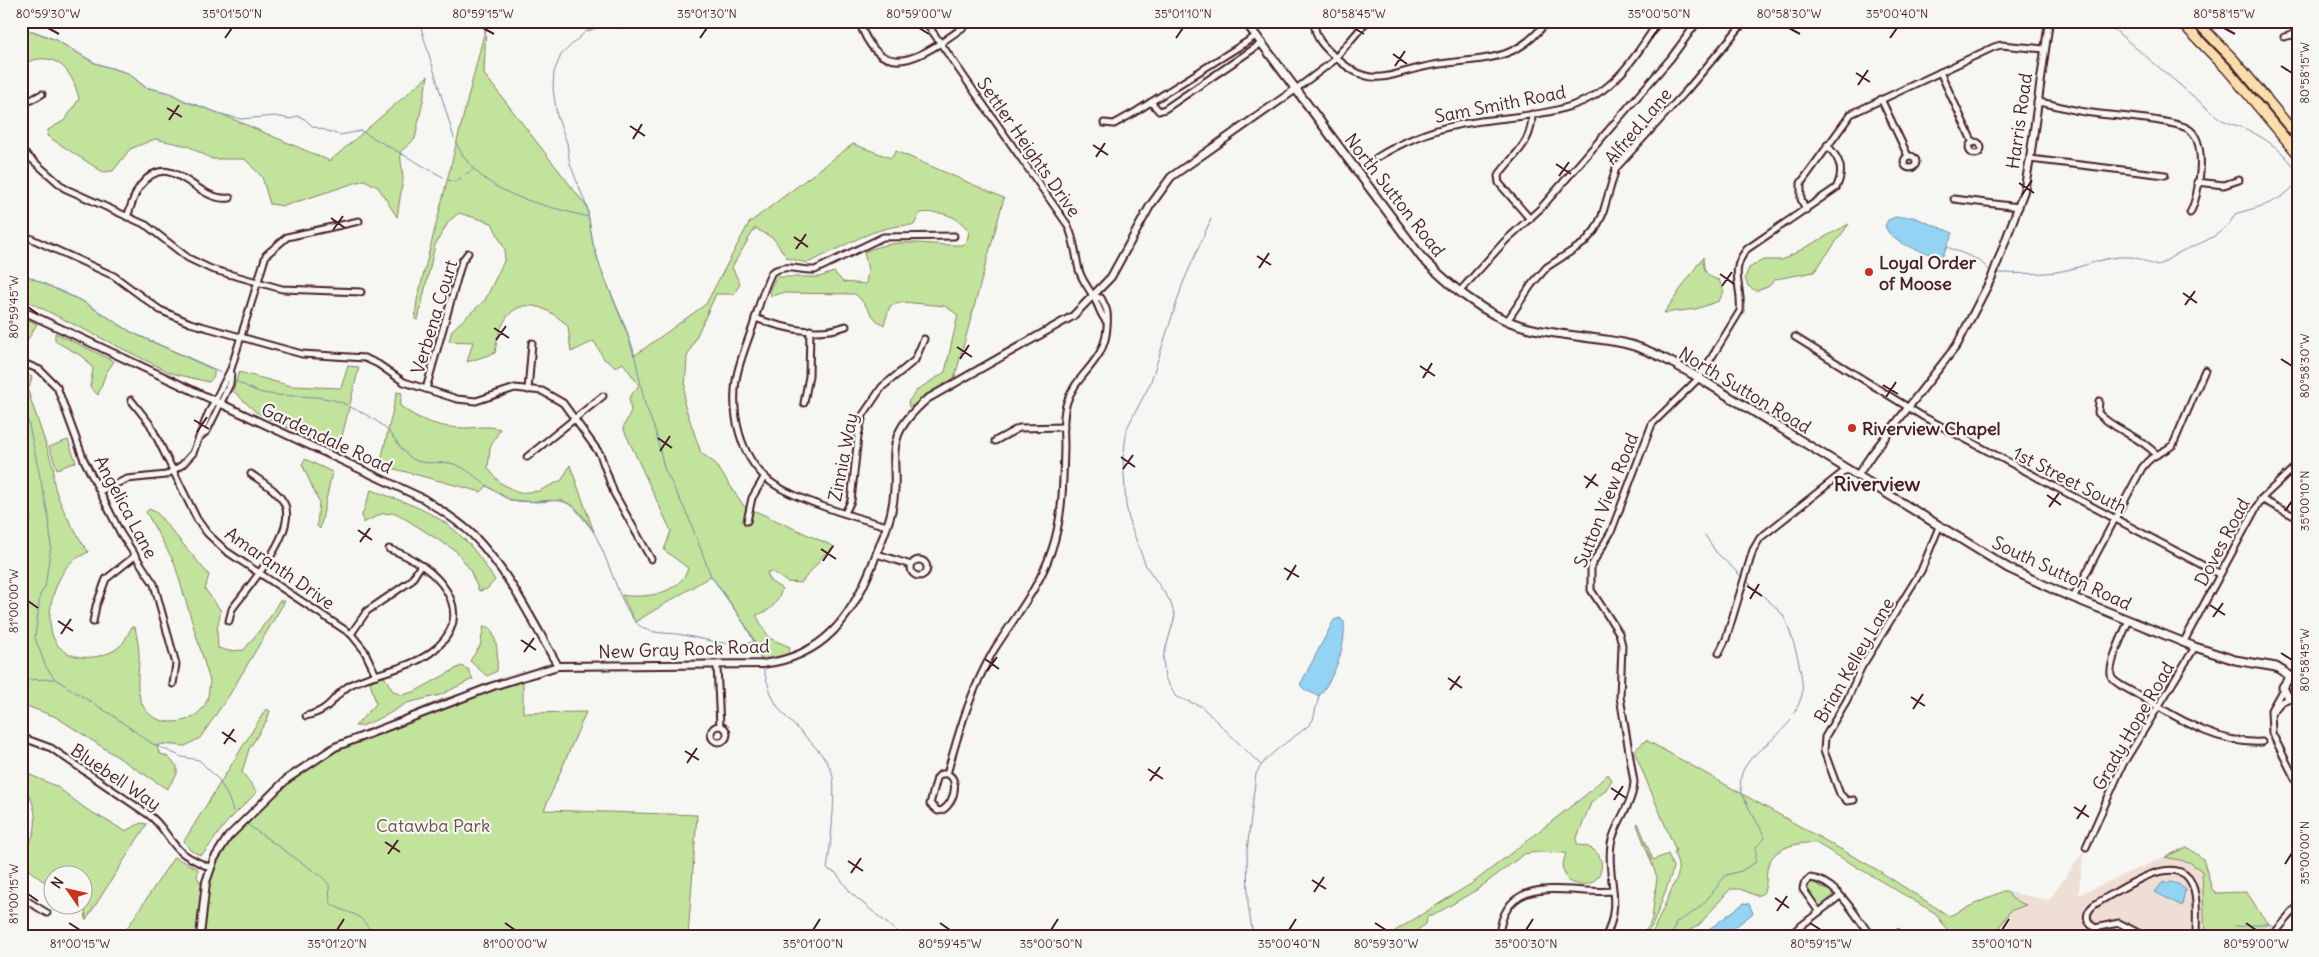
<svg xmlns="http://www.w3.org/2000/svg" width="2319" height="957" viewBox="0 0 2319 957" font-family="Delius,sans-serif">
<rect width="100%" height="100%" fill="#f6f6f2"/>
<filter id="ink" filterUnits="userSpaceOnUse"><feTurbulence type="fractalNoise" baseFrequency=".02" numOctaves="2"/><feDisplacementMap in="SourceGraphic" scale="10" xChannelSelector="R" yChannelSelector="G"/><feConvolveMatrix kernelMatrix="1 2 1 2 8 2 1 2 1" color-interpolation-filters="sRGB"/></filter>
<g filter="url(#ink)">
<!-- built -->
<polygon fill="#eeded4" points="2187,847 2203,859 2212,890 2217,893 2246,892 2253,900 2260,916 2274,927 2266,936 1958,936 2003,891 2049,900 2084,851 2078,895"/>
<!-- green -->
<g fill="#c1e39c" stroke="#868164">
<path d="M486 26 484 74 587 207 593 244 601 269 626 329 634 356 706 304 749 223 853 144 891 158 896 151 1004 198 954 380C946 385 915 407 909 407L908 402 917 390 945 372 958 315 945 306 903 302 890 306 884 325C870 319 867 303 855 294L782 293 771 296 770 289 776 277H819L834 272 843 282 866 284 868 270 864 252C900 236 926 246 963 245L967 241 969 231C956 214 940 211 920 213L914 225C872 225 844 248 807 263L787 258 774 239 755 228 732 267 740 284 734 294H716L687 357 684 403 701 453 715 463 744 506 835 547 825 554 801 583 787 582 772 572H767L770 581 782 589C777 604 771 611 756 615L769 638 790 647 789 655 761 660C751 628 730 603 711 576L635 622 622 595C644 599 681 594 688 568L664 550 671 531 623 428 631 411 629 398 639 385 623 363 616 367 604 359 594 341 571 352 568 326C531 291 501 302 495 353L467 362 473 342 449 341 452 330 485 300 504 261 505 250 492 223 459 213 449 221 435 245 418 320 415 319 417 300Z"/>
<path d="M33 31 54 39 95 63 128 73 145 87 170 93 185 101 221 114 330 161 428 76 415 139 400 152 403 179 397 217 378 187 364 180 284 206 270 204 262 177 245 159H212L188 146 155 139 130 149 113 171 103 172 47 136 48 130 65 120 79 99C72 68 54 48 21 65V36Z"/>
<polygon points="1849,224 1814,272 1776,279 1768,287 1756,291 1748,286 1745,278 1749,268 1763,260 1782,260"/>
<path d="M1703 257C1704 271 1705 276 1719 280L1724 291 1719 301 1696 309 1664 313Z"/>
<polygon points="21,273 84,302 131,332 214,369 214,376 209,382 171,373 21,298"/>
<polygon points="21,316 37,324 25,344 21,345"/>
<polygon points="55,333 114,361 106,373 98,395 90,387 93,369 85,358 55,341"/>
<polygon points="348,366 359,367 338,453 256,412 233,391 239,372 291,386 341,388"/>
<path d="M21 371 32 377 28 391 54 469C48 490 76 533 88 552 82 556 73 559 68 565 54 583 43 619 55 641 67 663 103 661 120 646 125 642 128 633 132 627H135C137 638 140 651 139 662 138 677 136 689 142 704 153 730 198 727 207 700 209 694 209 687 210 681L174 562 146 512 149 509 156 512 209 575 205 589 221 611 217 629 218 648 229 651 244 650 270 617 279 601H285L230 694 200 738 185 746 161 744 157 746 159 753 168 757 177 766V774L167 789 56 717 21 704 23 627 21 530 31 519 28 509 21 503Z"/>
<path d="M397 392 402 393 400 406C420 421 440 428 465 428 478 428 488 425 500 429L490 448 488 468 499 482 518 493 539 491 562 480 570 465 594 532 574 507 561 500 537 502 510 500 487 486 481 492 380 465Z"/>
<polygon points="68,440 76,462 57,469 49,447"/>
<polygon points="305,459 332,472 320,529 317,526 319,502 302,464"/>
<path d="M371 490C405 502 438 512 464 539 476 550 485 566 495 580L487 589 479 591 469 568 456 551 396 513 381 514 363 523 362 515Z"/>
<path d="M484 626 490 628C498 641 498 656 497 671L487 676 470 661 480 646Z"/>
<polygon points="461,666 468,669 473,679 440,695 407,703 385,716 362,726 355,726 376,704 370,682 381,677 385,678 393,691 401,695 414,692"/>
<polygon points="523,676 523,713 586,712 544,810 697,815 688,936 105,936 124,933 174,857 198,869 197,877 203,887 198,917 198,921 200,921 214,859 243,821 297,772 361,735 443,699"/>
<polygon points="266,709 270,711 267,720 249,749 242,772 257,792 226,823 204,853 200,855 190,850 184,841"/>
<path d="M1646 740 1876 869 1949 916 2003 891H2007L2012 899 2026 905 2010 911 1994 936H1952L1935 913 1816 843C1798 842 1773 847 1768 866 1765 875 1768 885 1763 893L1757 896 1740 889H1730L1699 925 1680 936H1651L1678 875V865L1674 852 1676 851 1634 751Z"/>
<path d="M21 771 56 786 86 809 125 831 141 823 147 824 86 920 82 874H52V878L43 881 21 864C21 850 31 845 34 832 38 817 33 795 21 786Z"/>
<path d="M1608 774 1612 780 1605 791 1591 803 1576 840 1578 845C1617 847 1603 899 1568 881L1562 867 1566 853 1538 852 1524 854 1478 889 1434 915 1427 917 1426 924 1409 936H1387L1474 882 1587 794Z"/>
<polygon points="1638,823 1653,860 1668,854 1673,867 1671,876 1653,924 1646,936 1641,936 1649,926 1652,918 1657,877 1637,825"/>
<path d="M2187 847 2203 859 2212 889 2216 893 2246 892C2255 902 2258 914 2269 923L2256 936H2205L2202 871 2189 862 2165 857Z"/>
<polygon points="1810,881 1832,892 1832,898 1822,906 1817,905 1806,888"/>
</g>
<!-- water -->
<g fill="#93d4f5" stroke="#768ca4">
<path d="M1896 217H1913L1953 233 1942 257C1924 253 1891 244 1885 226L1888 220Z"/>
<path d="M1340 618 1344 622C1346 647 1335 676 1319 696L1305 690 1300 685 1334 620Z"/>
<polygon points="2171,882 2178,884 2185,889 2182,906 2155,892 2162,883"/>
<polygon points="1744,903 1749,904 1753,913 1724,936 1700,936"/>
</g>
<g fill="none" stroke-linecap="round" stroke-linejoin="round">
<!-- stream -->
<g stroke="#768ca4" stroke-width="1">
<polyline points="419,21 454,138"/>
<polyline points="635,21 625,28 599,27 585,32 561,55 554,72 553,89 557,116 567,143 570,164 587,207 593,244 601,269 633,348 645,404 656,433 664,468 688,516 711,576 748,629 755,642 761,661"/>
<path d="M2104 21 2219 118C2228 124 2238 125 2248 130 2267 139 2291 156 2298 176"/>
<polyline points="21,27 54,39 95,63 124,72"/>
<polyline points="128,73 145,87 170,93 185,101 221,114 241,119 275,116 291,119 297,116 305,119 312,126 340,135 361,131 443,177"/>
<path d="M457 145C482 196 538 203 588 217"/>
<polyline points="466,174 473,170"/>
<polyline points="448,180 454,182 461,178"/>
<polyline points="1211,219 1183,283 1150,384 1127,428 1123,459 1126,505 1130,524 1146,566 1170,601 1175,616 1163,658 1165,678 1176,697 1201,706 1261,765"/>
<polyline points="1947,247 1979,260 1990,271"/>
<polyline points="21,273 84,302 131,332 221,373"/>
<path d="M1997 273C2019 273 2041 275 2062 271 2085 267 2106 255 2130 257 2139 257 2148 264 2158 266 2166 261 2174 255 2182 251 2203 242 2225 235 2235 214 2263 205 2277 205 2298 182"/>
<path d="M236 381C246 386 257 393 269 394 295 398 322 393 347 405"/>
<polyline points="21,388 49,519 51,546 45,587 40,595 35,638 46,667 55,679 112,715 151,743 182,757 199,760 219,780 229,799 233,811"/>
<path d="M350 407C361 412 376 419 385 428 396 437 400 452 413 459 427 467 444 459 457 465 475 473 488 489 504 497 526 509 555 492 574 507 608 534 616 613 643 628 656 635 670 632 683 635 707 640 731 647 755 642"/>
<polyline points="1705,535 1716,552 1741,576"/>
<path d="M1748 582C1757 592 1778 607 1784 617 1792 633 1805 678 1802 695 1800 702 1797 708 1794 713"/>
<path d="M763 667C767 681 770 695 778 707 791 726 825 750 832 773 837 788 830 851 827 869L836 873 852 894 902 936"/>
<polyline points="21,680 54,679"/>
<path d="M248 825 321 876 329 884 330 903C352 918 358 907 373 936"/>
<path d="M2235 926C2248 928 2259 921 2272 925"/>
<polyline points="2294,926 2298,928"/>
<path d="M1253 936 1248 905 1247 851 1256 774C1267 752 1291 741 1309 725L1313 720 1319 696"/>
<path d="M1672 936 1676 922C1704 909 1708 897 1726 875L1741 871 1756 862V847L1765 838C1759 824 1751 813 1745 800 1731 772 1752 756 1772 740 1779 734 1785 727 1791 720"/>
</g>
<!-- minor casing -->
<g stroke="#4a1f2b" stroke-width="9">
<g id="minor">
<path d="M859 21C883 93 932 49 972 21"/>
<path d="M925 21 1067 224C1075 239 1075 254 1079 270 1082 281 1089 288 1094 298 1099 306 1100 315 1107 322"/>
<polyline points="1083,21 1090,21"/>
<path d="M1314 21C1315 38 1322 45 1334 56 1374 93 1389 72 1434 65 1481 57 1516 64 1547 21"/>
<polyline points="2284,37 2292,35 2298,27"/>
<polyline points="1940,72 1973,143"/>
<polyline points="1296,89 1332,62 1367,21"/>
<polyline points="1881,99 1908,156"/>
<polyline points="1151,102 1159,111 1165,109 1262,43"/>
<path d="M2037 102C2054 104 2069 110 2085 112 2107 116 2176 119 2190 130 2208 145 2199 196 2190 213"/>
<polyline points="21,109 29,101 42,94"/>
<polyline points="1104,123 1114,124 1132,114 1256,36"/>
<circle cx="1975" cy="148" r="6"/>
<polyline points="21,150 64,188 146,225 188,258 211,269 282,289 361,292"/>
<circle cx="1910" cy="162" r="6"/>
<path d="M1376 158C1402 142 1427 131 1457 125 1503 115 1566 119 1604 89 1627 72 1643 44 1659 21"/>
<polyline points="2030,159 2165,175"/>
<polyline points="2197,182 2224,185 2239,180"/>
<polyline points="1954,199 2019,207"/>
<polyline points="1806,210 1801,199 1801,183 1851,114 1994,47 2001,45 2044,49"/>
<path d="M127 217C131 207 134 193 141 185 172 146 195 203 230 198"/>
<path d="M1530 219 1499 183 1498 176C1514 153 1532 145 1532 114"/>
<polyline points="21,234 114,276 160,310 190,323 302,354 365,358 378,364 404,382 457,399 476,401 515,388 542,391 563,403 600,454 614,493 651,559"/>
<polyline points="1460,291 1505,241 1541,208 1671,58 1698,21"/>
<path d="M755 318C783 328 816 337 846 326"/>
<polyline points="1507,321 1532,284 1547,267 1584,243 1595,230 1602,216 1616,168 1687,90 1745,21"/>
<polyline points="1795,337 1922,416 2219,574"/>
<polyline points="21,362 40,370 57,387 84,460 121,534 154,584 176,664 173,684"/>
<polyline points="426,389 462,261 468,253"/>
<polyline points="528,390 532,343"/>
<polyline points="131,400 150,424 197,519 207,533 226,551 351,634 364,650 376,675"/>
<path d="M2099 401 2098 413C2114 430 2139 436 2155 453"/>
<polyline points="804,403 809,376 810,330"/>
<polyline points="201,436 207,431 230,384 231,373"/>
<polyline points="995,441 1019,428 1064,427"/>
<polyline points="527,457 603,396"/>
<polyline points="100,491 127,479 166,475 182,465 193,453 208,414 231,369 266,255 287,237 359,221"/>
<polyline points="2261,499 2298,518"/>
<polyline points="845,513 851,501 858,436 863,415 882,387 915,360 924,339"/>
<polyline points="747,521 752,498 765,476"/>
<path d="M887 526C857 518 788 498 767 479 740 455 731 415 736 380 739 362 747 343 753 326 758 308 763 289 772 272 789 263 797 271 815 270L883 237 954 236"/>
<polyline points="877,554 911,565"/>
<circle cx="919" cy="568" r="8"/>
<path d="M2073 598 2142 468C2153 453 2160 455 2173 445L2205 370"/>
<path d="M2129 620C2124 632 2106 668 2112 678 2114 681 2119 684 2122 686 2166 709 2209 745 2262 742"/>
<path d="M229 621 232 609C249 586 296 533 285 505 279 491 262 482 251 474"/>
<polyline points="93,622 96,606 106,579 135,556"/>
<polyline points="351,634 367,611 411,581 421,565"/>
<polyline points="2183,643 2261,499 2298,464"/>
<polyline points="1719,653 1726,639 1753,550 1760,538 1846,470"/>
<polyline points="717,666 720,726"/>
<polyline points="2283,689 2271,710 2272,733 2298,785"/>
<polyline points="2272,713 2281,702 2290,698"/>
<path d="M306 716C335 709 331 695 352 684 376 672 408 669 430 653 484 613 435 564 389 549"/>
<circle cx="719" cy="734" r="8"/>
<path d="M21 737 51 748 149 815C163 825 168 840 180 851 189 859 200 863 211 868"/>
<path d="M947 774C962 779 952 811 938 811L930 804 937 778 941 774H947C959 731 971 689 994 650 1014 618 1039 588 1051 552 1063 518 1063 483 1064 447 1064 433 1062 416 1067 402 1077 372 1105 363 1107 327 1108 313 1108 311 1101 298L1094 297"/>
<polyline points="1854,800 1847,801 1840,794 1824,751 1825,737 1847,700 1861,668 1921,571 1939,527"/>
<polyline points="2086,847 2123,764 2195,647"/>
<polyline points="21,897 47,913"/>
<path d="M1819 912 1803 889 1804 884 1810 878C1837 880 1856 917 1871 936"/>
<path d="M1499 936C1505 870 1568 895 1613 891"/>
<path d="M1606 936C1623 900 1606 878 1611 844 1615 822 1633 805 1634 782L1620 697 1622 645 1619 633 1591 590V566L1611 532 1652 424 1699 378 1740 311C1743 286 1728 272 1747 249L1836 188C1845 170 1840 159 1827 145"/>
<polyline points="1788,936 1840,896"/>
<polyline points="1894,936 1898,933"/>
<path d="M2144 936 2119 923 2095 928C2083 920 2086 910 2097 903 2119 891 2183 844 2194 890 2198 904 2196 921 2196 936"/>
<polyline points="2272,936 2298,906"/>
</g>
</g>
<!-- tertiary casing -->
<g stroke="#4a1f2b" stroke-width="10">
<g id="tertiary">
<path d="M21 310 424 499C440 510 459 521 473 535 509 572 533 622 558 666"/>
<polyline points="1857,476 1872,454 1957,345 1992,277 2024,191 2030,159 2049,21"/>
<path d="M200 936 206 882 214 859 228 837 287 779 335 747 493 686 558 666 762 664C824 657 852 617 873 563 879 546 887 530 891 513 904 459 875 444 927 399L1073 316 1111 277 1150 206 1171 177 1296 89"/>
</g>
</g>
<!-- secondary casing -->
<g stroke="#4a1f2b" stroke-width="11">
<g id="secondary">
<path d="M1245 21 1422 258C1450 285 1483 315 1522 326 1555 336 1590 336 1623 343 1650 349 1675 364 1699 378L2008 568 2059 592 2195 647 2235 660 2276 667 2292 677"/>
<polyline points="2298,677 2289,678 2283,687 2287,696 2298,699"/>
</g>
</g>
<!-- motorway casing -->
<g stroke="#4a1f2b" stroke-width="12">
<g id="motorway">
<polyline points="2180,21 2226,68 2298,154"/>
<polyline points="2196,21 2235,61 2298,137"/>
</g>
</g>
<!-- minor -->
<use href="#minor" stroke="#f6f6f2" stroke-width="5"/>
<!-- tertiary -->
<use href="#tertiary" stroke="#f6f6f2" stroke-width="6"/>
<!-- secondary -->
<use href="#secondary" stroke="#f6f6f2" stroke-width="7"/>
<!-- motorway -->
<use href="#motorway" stroke="#f9deab" stroke-width="9"/>
</g>
</g>
<!-- ticks -->
<path fill="none" stroke="#4a1f2b" stroke-width="2" d="M48 28 59 34M483 28 494 34M919 28 929 34M1354 28 1364 34M1789 28 1800 34M2224 28 2235 34M225 38 232 28M700 38 707 28M1176 38 1183 28M1652 38 1659 28M1890 38 1897 28M1393 54 1407 64M1395 66 1405 51M2281 66 2292 73M1856 73 1870 82M1858 85 1868 70M167 108 182 117M169 120 179 105M630 126 645 136M633 139 642 124M1093 145 1108 155M1096 157 1105 143M1556 164 1571 174M1559 176 1569 162M2019 183 2034 193M2022 195 2032 180M331 218 345 228M333 230 343 216M794 237 808 247M796 249 806 234M1257 256 1271 265M1259 268 1269 253M1720 274 1734 284M1722 286 1732 272M2183 293 2197 303M2185 305 2195 291M28 307 38 314M494 328 509 338M496 340 506 326M957 347 972 357M960 359 969 345M2281 359 2292 366M1420 366 1435 376M1423 378 1432 363M1883 385 1898 394M1886 397 1896 382M194 420 209 429M197 432 207 417M658 438 672 448M660 451 670 436M1121 457 1135 467M1123 469 1133 455M1584 476 1598 486M1586 488 1596 474M2047 495 2061 505M2049 507 2059 493M2285 511 2292 501M358 530 372 540M360 542 370 528M821 549 836 559M823 561 833 546M1284 568 1299 577M1287 580 1296 565M1747 586 1762 596M1750 599 1759 584M28 601 38 608M2210 605 2225 615M2213 617 2223 603M58 621 73 631M61 634 71 619M521 640 536 650M524 652 534 638M2281 653 2292 660M985 659 999 669M987 671 997 657M1448 678 1462 688M1450 690 1460 676M1911 697 1925 706M1913 709 1923 694M222 732 236 742M224 744 234 729M685 751 699 760M687 763 697 748M1148 769 1163 779M1150 781 1160 767M1611 788 1626 798M1614 800 1623 786M2074 807 2089 817M2077 819 2086 805M385 842 400 852M388 854 398 840M848 861 863 871M2285 864 2292 853M851 873 861 858M1312 880 1326 889M1314 892 1324 877M28 894 38 901M1775 898 1789 908M1777 911 1787 896M69 923 80 930M505 923 515 930M940 923 950 930M1375 923 1386 930M1810 923 1821 930M2246 923 2256 930M337 930 344 919M813 930 820 919M1051 930 1058 919M1289 930 1296 919M1526 930 1533 919M2002 930 2009 919"/>
<!-- markers -->
<g fill="#c8321e" stroke="#f6f6f2" stroke-width="2">
<circle cx="1869" cy="272" r="5"/>
<circle cx="1852" cy="428" r="5"/>
</g>
<g text-anchor="middle" dominant-baseline="central" stroke-width="4.5" stroke-linejoin="round" paint-order="stroke">
<!-- street labels -->
<g font-size="18" fill="#4a1f2b" stroke="#f6f6f2">
<text transform="translate(1500 104) rotate(-11)">Sam Smith Road</text>
<text transform="translate(2019 121) rotate(-82)">Harris Road</text>
<text transform="translate(1638 126) rotate(-50)">Alfred Lane</text>
<text transform="translate(1029 147) rotate(55)">Settler Heights Drive</text>
<text transform="translate(1395 195) rotate(52)">North Sutton Road</text>
<text transform="translate(434 317) rotate(-73)">Verbena Court</text>
<text transform="translate(1745 390) rotate(31)">North Sutton Road</text>
<text transform="translate(327 438) rotate(25)">Gardendale Road</text>
<text transform="translate(843 457) rotate(-79)">Zinnia Way</text>
<text transform="translate(2070 480) rotate(27)">1st Street South</text>
<text transform="translate(1606 500) rotate(-68)">Sutton View Road</text>
<text transform="translate(126 507) rotate(62)">Angelica Lane</text>
<text transform="translate(2222 542) rotate(-62)">Doves Road</text>
<text transform="translate(280 568) rotate(35)">Amaranth Drive</text>
<text transform="translate(2062 573) rotate(25)">South Sutton Road</text>
<text transform="translate(684 649) rotate(-2)">New Gray Rock Road</text>
<text transform="translate(1854 660) rotate(-60)">Brian Kelley Lane</text>
<text transform="translate(2133 726) rotate(-60)">Grady Hope Road</text>
<text transform="translate(116 777) rotate(34)">Bluebell Way</text>
</g>
<!-- poi labels -->
<g font-size="18" font-weight="bold" fill="#4a1f2b" stroke="#f6f6f2" text-anchor="start">
<text x="1879" y="262">Loyal Order<tspan x="1879" dy="21">of Moose</tspan></text>
<text x="1862" y="428">Riverview Chapel</text>
</g>
<!-- park labels -->
<g font-size="18" fill="#685047" stroke="#f6f6f2">
<text x="433" y="825">Catawba Park</text>
</g>
<!-- quarter labels -->
<g font-size="20" font-weight="bold" fill="#4a1f2b" stroke="#f6f6f2">
<text x="1877" y="483">Riverview</text>
</g>
</g>
<!-- margin -->
<rect width="2319" height="957" fill="none" stroke="#f6f6f2" stroke-width="55"/>
<!-- north arrow -->
<g transform="translate(68 890) rotate(304)"><circle r="24" fill="#f6f6f2" stroke="#b1a0a2"/>
<path d="M0-4L9 19L0 12L-9 19Z" fill="#c8321e"/>
<text y="-8" font-size="14" font-weight="bold" text-anchor="middle" fill="#4a1f2b">N</text>
</g>
<rect x="28" y="28" width="2264" height="902" fill="none" stroke="#4a1f2b" stroke-width="2"/>
<g font-size="12" text-anchor="middle" fill="#4a1f2b">
<text x="48" y="18">80°59'30"W</text>
<text x="232" y="18">35°01'50"N</text>
<text x="483" y="18">80°59'15"W</text>
<text x="707" y="18">35°01'30"N</text>
<text x="919" y="18">80°59'00"W</text>
<text x="1183" y="18">35°01'10"N</text>
<text x="1354" y="18">80°58'45"W</text>
<text x="1659" y="18">35°00'50"N</text>
<text x="1789" y="18">80°58'30"W</text>
<text x="1897" y="18">35°00'40"N</text>
<text x="2224" y="18">80°58'15"W</text>
<text transform="translate(2305 73) rotate(-90)" y="4">80°58'15"W</text>
<text transform="translate(14 307) rotate(-90)" y="4">80°59'45"W</text>
<text transform="translate(2305 366) rotate(-90)" y="4">80°58'30"W</text>
<text transform="translate(2305 501) rotate(-90)" y="4">35°00'10"N</text>
<text transform="translate(14 601) rotate(-90)" y="4">81°00'00"W</text>
<text transform="translate(2305 660) rotate(-90)" y="4">80°58'45"W</text>
<text transform="translate(2305 853) rotate(-90)" y="4">35°00'00"N</text>
<text transform="translate(14 894) rotate(-90)" y="4">81°00'15"W</text>
<text x="80" y="948">81°00'15"W</text>
<text x="337" y="948">35°01'20"N</text>
<text x="515" y="948">81°00'00"W</text>
<text x="813" y="948">35°01'00"N</text>
<text x="950" y="948">80°59'45"W</text>
<text x="1051" y="948">35°00'50"N</text>
<text x="1289" y="948">35°00'40"N</text>
<text x="1386" y="948">80°59'30"W</text>
<text x="1526" y="948">35°00'30"N</text>
<text x="1821" y="948">80°59'15"W</text>
<text x="2002" y="948">35°00'10"N</text>
<text x="2256" y="948">80°59'00"W</text>
</g>
</svg>
